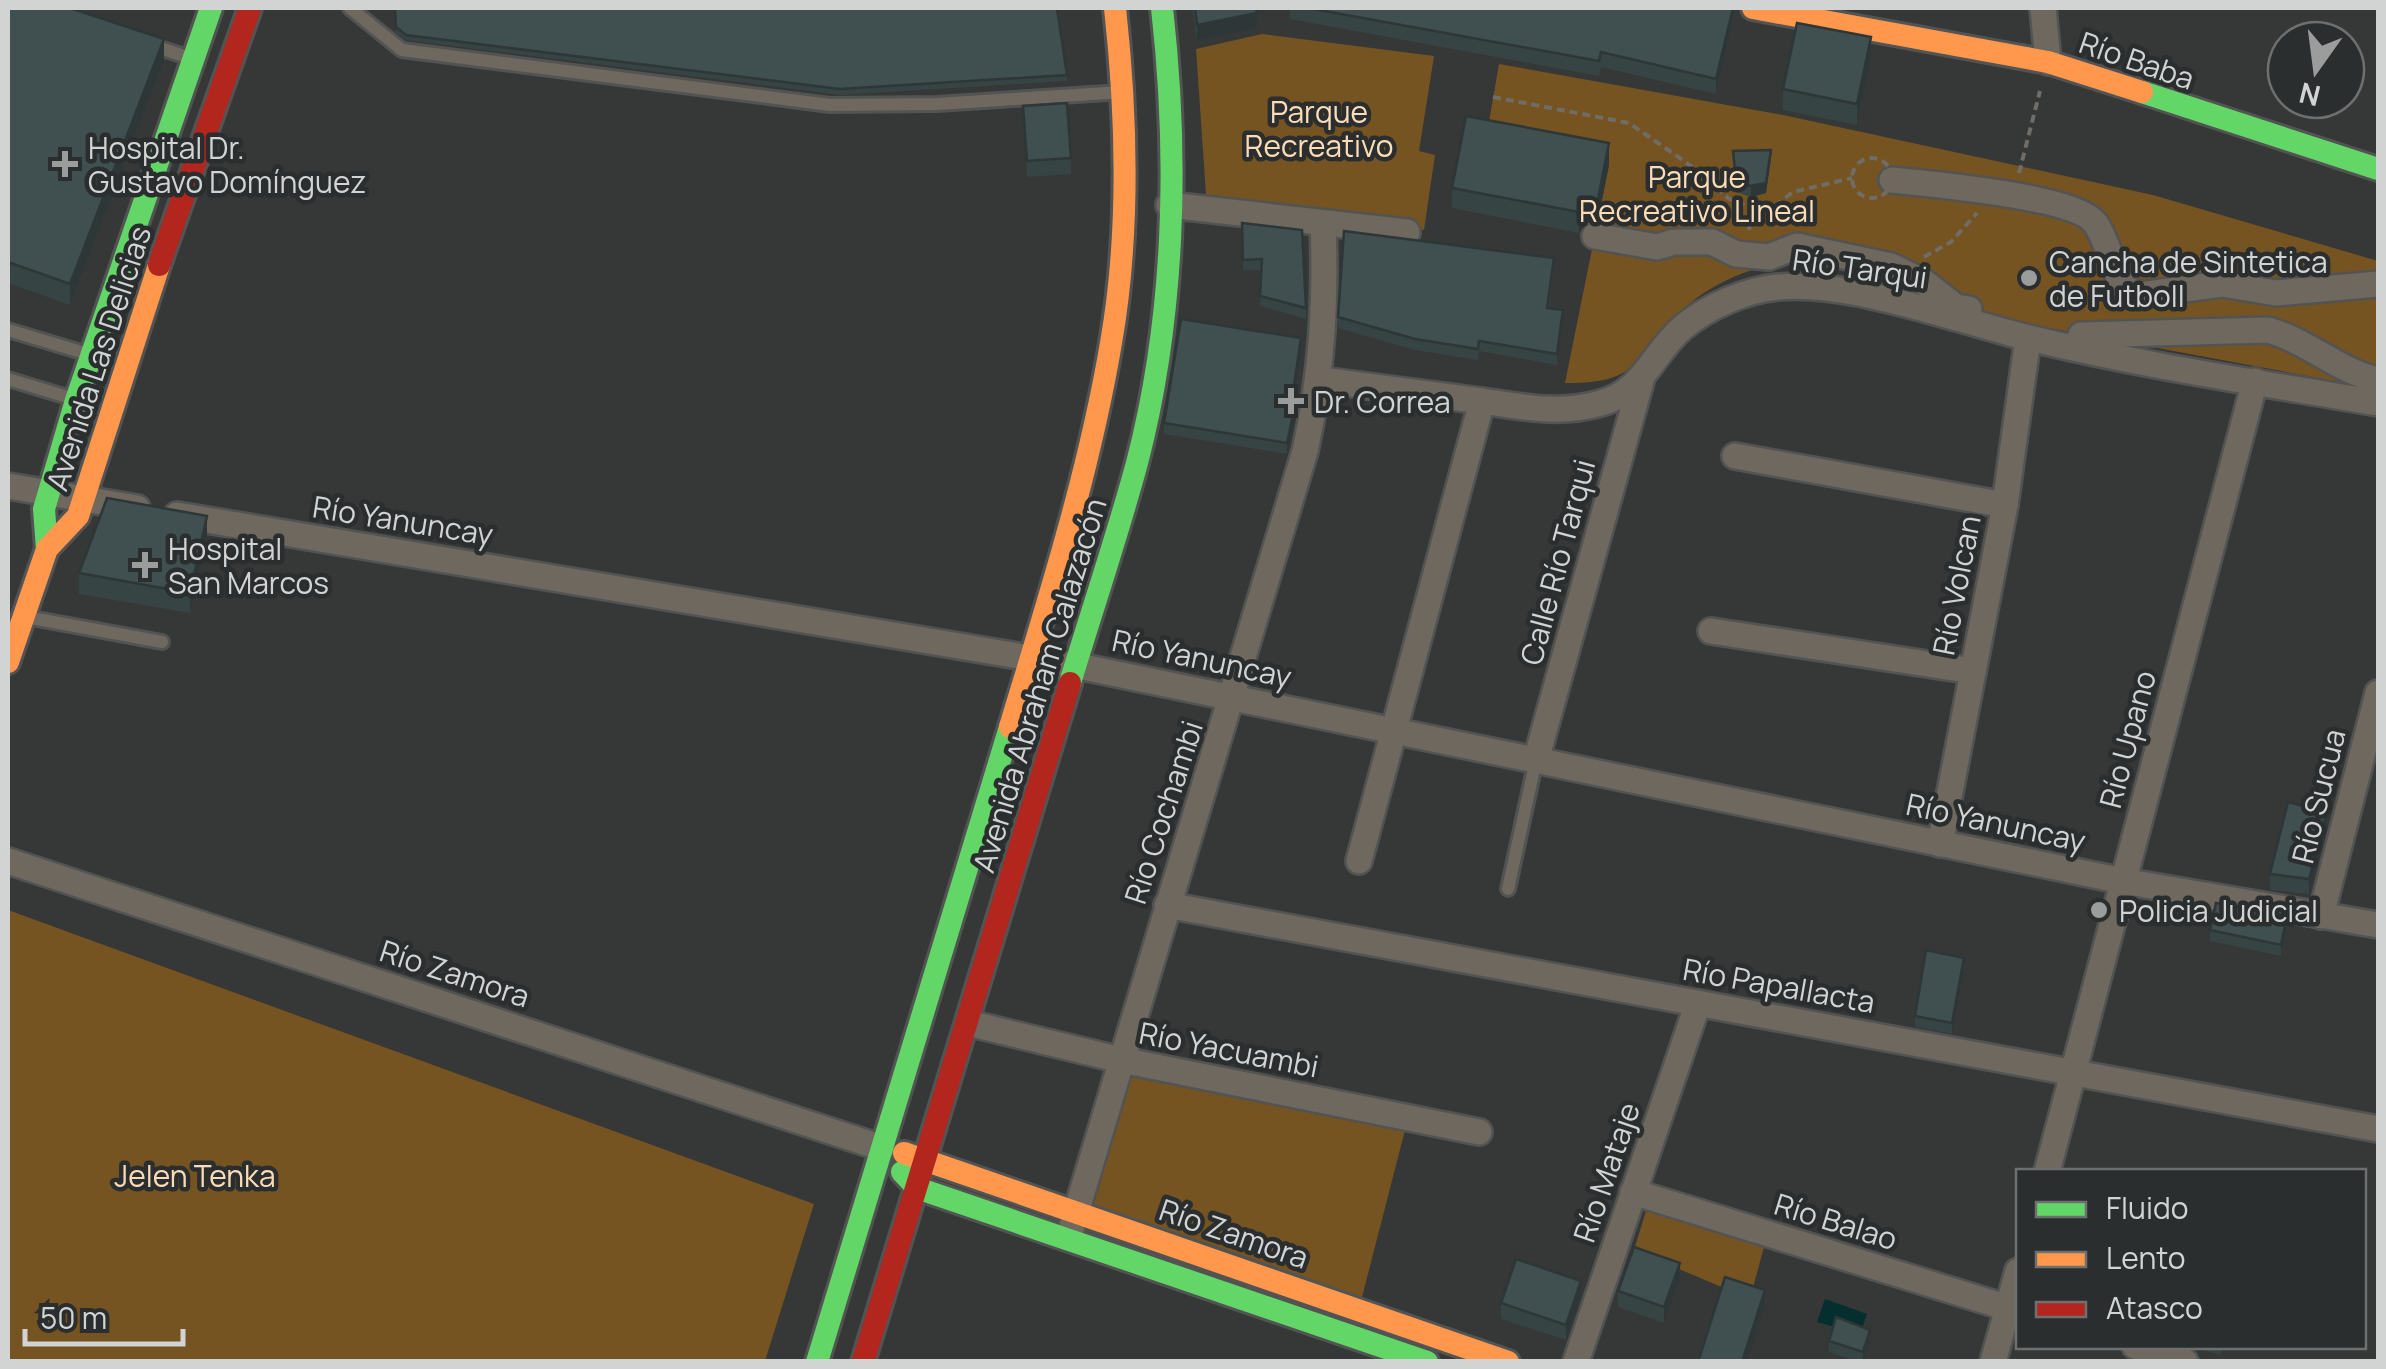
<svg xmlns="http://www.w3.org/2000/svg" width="2386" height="1369" viewBox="0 0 2386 1369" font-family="Manrope,sans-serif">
<rect width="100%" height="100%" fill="#363737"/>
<!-- green -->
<g fill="#765422">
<polygon points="1262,34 1434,56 1419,151 1435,155 1424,230 1219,202 1206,194 1196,49"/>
<path d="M1499 64 1783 115 2153 195 2378 261V389L1894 299 1876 273C1852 269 1824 261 1800 261 1762 262 1715 281 1687 306 1634 352 1648 384 1565 383L1609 165 1486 139Z"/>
<polygon points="8,910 814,1204 765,1361 8,1361"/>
<polygon points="1132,1075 1405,1130 1360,1305 1089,1210"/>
<polygon points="1649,1201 1765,1243 1750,1299 1634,1250"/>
</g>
<!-- water -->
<polygon fill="#052f2f" points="1825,1299 1867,1314 1860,1334 1817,1322"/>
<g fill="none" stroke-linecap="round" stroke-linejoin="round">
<!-- lane casing -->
<g stroke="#525353" stroke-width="18">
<g id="lane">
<polyline points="350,8 402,50 830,105 937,104 1122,92"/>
<polyline points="148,44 190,58"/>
<polyline points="8,330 88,354"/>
<polyline points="8,379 74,399"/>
<polyline points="26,617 162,642"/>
<polyline points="1508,889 1536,760"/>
</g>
</g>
<!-- street casing -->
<g stroke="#525353" stroke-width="30">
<g id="street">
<polyline points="2043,8 2048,62"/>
<path d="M1892 180C1928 184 2077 196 2096 224 2108 243 2113 268 2124 288L2140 295 2222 284 2276 293 2378 284"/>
<polyline points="1169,205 1407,232"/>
<polyline points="1595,236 1657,247 1674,242 1712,242 1736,254 1769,257 1797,246 1891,266 1924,282 1956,307 1969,309"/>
<path d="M2081 335 2268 330C2308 341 2338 371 2378 380"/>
<polyline points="1321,380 1482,401"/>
<polyline points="1735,456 2005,505"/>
<polyline points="8,486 137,508"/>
<polyline points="177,515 1078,666 2123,881 2378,925"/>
<polyline points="1711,631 1973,671"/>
<polyline points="1536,760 1641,381"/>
<polyline points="1940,844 2005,505 2028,338"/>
<polyline points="8,861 882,1148"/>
<path d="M1359 861 1482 401C1523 407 1559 415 1601 403 1644 391 1652 354 1682 328 1708 306 1746 290 1778 287 1850 280 1959 321 2029 338 2144 366 2262 383 2378 403"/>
<polyline points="1167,905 2378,1129"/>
<polyline points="2321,916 2378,693"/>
<polyline points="968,1023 1121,1060 1479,1132"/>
<polyline points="2047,1172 2255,381"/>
<polyline points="1633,1192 2018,1311"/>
<path d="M1072 1226 1305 451C1322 374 1326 302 1323 223"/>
<polyline points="2135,1346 2185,1362"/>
<polyline points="1576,1362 1698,1003"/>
<polyline points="1993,1362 2018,1271"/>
</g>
</g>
<!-- fast casing -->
<g stroke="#525353" stroke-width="28">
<g id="fast">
<polyline points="2142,92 2378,169"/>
<polyline points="47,549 44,509 76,400 211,8"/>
<path d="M1070 683C1092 610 1117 537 1137 463 1175 317 1179 158 1162 8"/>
<polyline points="902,1172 917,1188 1427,1362"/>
<polyline points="817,1362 1010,727"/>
</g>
</g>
<!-- slow casing -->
<g stroke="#525353" stroke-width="28">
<g id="slow">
<polyline points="1753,8 2048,62 2142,92"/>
<polyline points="8,662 47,549 78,516 159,265"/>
<path d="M1010 727C1048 601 1089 473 1111 343 1130 234 1127 117 1115 8"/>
<polyline points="904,1153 1508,1362"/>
</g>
</g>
<!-- jam casing -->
<g stroke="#525353" stroke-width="28">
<g id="jam">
<polyline points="159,265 250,8"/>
<polyline points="863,1362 1070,683"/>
</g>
</g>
<!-- path -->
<g stroke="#706c66" stroke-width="4" stroke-dasharray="8 5" stroke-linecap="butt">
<polyline points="1493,97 1629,123 1697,170 1728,198 1739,204 1773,207 1793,192 1852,178"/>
<circle cx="1872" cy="178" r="20"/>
<polyline points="2019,173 2040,91"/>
<polyline points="1749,230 1752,206"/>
<polyline points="1924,257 1951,242 1977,213"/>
</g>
<!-- lane -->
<use href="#lane" stroke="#6f685f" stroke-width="12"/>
<!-- street -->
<use href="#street" stroke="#6f685f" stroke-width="25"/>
<!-- fast -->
<use href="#fast" stroke="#63d668" stroke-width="22"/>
<!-- slow -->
<use href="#slow" stroke="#ff974d" stroke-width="22"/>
<!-- jam -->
<use href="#jam" stroke="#b3261e" stroke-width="22"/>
</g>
<!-- wall -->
<g fill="#374444">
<polygon points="8,8 164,60 70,305 8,283"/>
<polygon points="394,8 1067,75 1067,81 840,95 406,40 396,33"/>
<polygon points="1192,8 1256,8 1257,28 1197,40"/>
<polygon points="1290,8 1733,8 1733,18 1716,94 1601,67 1599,76 1290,19"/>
<polygon points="1873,8 1891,8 1890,11"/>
<polygon points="1871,58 1857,125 1783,110 1783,89"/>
<polygon points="1023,106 1071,158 1071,174 1027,177"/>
<polygon points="1733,151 1771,160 1766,193 1751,197 1736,192"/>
<polygon points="1609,164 1598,220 1589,221 1579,233 1452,208 1452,188"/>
<polygon points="1242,223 1306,308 1306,319 1260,306 1262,270 1243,270"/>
<polygon points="1554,269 1549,308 1563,320 1557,365 1479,351 1478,360 1415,350 1338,328 1338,317"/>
<polygon points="1301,349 1294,399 1296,410 1287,454 1164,434 1164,423"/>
<polygon points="207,537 190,613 79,594 79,573"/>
<polygon points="2327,828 2309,894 2270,890 2270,874"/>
<polygon points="2287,926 2281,956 2210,941 2210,930"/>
<polygon points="1964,968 1952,1034 1915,1027 1915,1016"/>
<polygon points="1680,1279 1664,1323 1618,1307 1618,1291"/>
<polygon points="1581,1296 1566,1340 1501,1319 1501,1303"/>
<polygon points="1829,1341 1870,1341 1863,1362 1858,1362 1829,1352"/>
<polygon points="2190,1346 2223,1346 2220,1355"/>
</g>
<!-- shaded-wall -->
<g fill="#2d3737">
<polygon points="1733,8 1733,18 1716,94 1716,79"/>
<polygon points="1257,13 1257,28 1197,40 1197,25"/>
<polygon points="1871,37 1871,58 1857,125 1857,104"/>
<polygon points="164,39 164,60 70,305 70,284"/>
<polygon points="1609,143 1609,164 1598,220 1598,199"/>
<polygon points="1771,150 1766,193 1751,197 1751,186"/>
<polygon points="1589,200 1589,221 1579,233 1579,212"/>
<polygon points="1563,310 1563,320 1557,365 1557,354"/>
<polygon points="1301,338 1301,349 1292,410 1292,399"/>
<polygon points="1296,400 1296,410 1287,454 1287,443"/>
<polygon points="207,516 207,537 190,613 190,593"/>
<polygon points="2327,812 2327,828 2309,894 2309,879"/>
<polygon points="2287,915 2287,926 2281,956 2281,945"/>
<polygon points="1964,958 1964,968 1952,1034 1952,1023"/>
<polygon points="1680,1263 1680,1279 1664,1323 1664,1307"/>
<polygon points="1581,1281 1581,1296 1566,1340 1566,1325"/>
<polygon points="1765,1290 1765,1305 1747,1362 1742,1362"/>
<polygon points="1870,1330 1870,1341 1863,1362 1863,1352"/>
</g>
<!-- building -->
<g fill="#404f4f" stroke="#2d3737" stroke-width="2.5">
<polygon points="8,8 70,8 164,39 70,284 8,262"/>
<polygon points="395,8 1057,8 1067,75 840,89 406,35 396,27"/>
<polygon points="1195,8 1256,8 1257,13 1197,25"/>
<polygon points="1308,8 1733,8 1716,79 1601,52 1599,61"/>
<polygon points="1797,23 1871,37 1857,104 1783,89"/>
<polygon points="1067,103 1071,158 1027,161 1023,106"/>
<polygon points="1466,116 1609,143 1598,199 1589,200 1579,212 1452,188"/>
<polygon points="1771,150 1766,183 1751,186 1736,181 1733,151"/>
<polygon points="1242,223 1302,230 1306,308 1260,296 1262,259 1243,260"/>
<polygon points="1344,231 1554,258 1547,308 1563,310 1557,354 1479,341 1478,349 1415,339 1338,317"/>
<polygon points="1181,319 1301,338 1292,399 1296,400 1287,443 1164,423"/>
<polygon points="107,498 207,516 190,593 79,573"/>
<polygon points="2288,802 2327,812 2309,879 2270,874"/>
<polygon points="2216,903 2287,915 2281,945 2210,930"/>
<polygon points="1926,950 1964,958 1952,1023 1915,1016"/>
<polygon points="1634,1247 1680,1263 1664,1307 1618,1291"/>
<polygon points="1516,1259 1581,1281 1566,1325 1501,1303"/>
<polygon points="1725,1277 1765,1290 1742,1362 1698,1362"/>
<polygon points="1836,1317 1870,1330 1863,1352 1829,1341"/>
</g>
<!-- markers -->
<g fill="#9b9d9d" stroke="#2b2e2e" stroke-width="4">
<path d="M60 149h10v10h10v10h-10v10h-10v-10h-10v-10h10z"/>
<circle cx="2029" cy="278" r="10"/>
<path d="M1286 386h10v10h10v10h-10v10h-10v-10h-10v-10h10z"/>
<path d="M140 550h10v10h10v10h-10v10h-10v-10h-10v-10h10z"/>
<circle cx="2099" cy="910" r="10"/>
</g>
<g text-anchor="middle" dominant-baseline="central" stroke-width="9" stroke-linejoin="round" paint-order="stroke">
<!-- street labels -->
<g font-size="30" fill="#d2d4d4" stroke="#2b2e2e">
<text transform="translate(2137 60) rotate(19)">Río Baba</text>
<text transform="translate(1860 268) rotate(8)">Río Tarqui</text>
<text transform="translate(98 358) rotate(-72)">Avenida Las Delicias</text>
<text transform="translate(403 520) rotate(9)">Río Yanuncay</text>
<text transform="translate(1557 562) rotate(-75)">Calle Río Tarqui</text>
<text transform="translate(1956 585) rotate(-79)">Río Volcan</text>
<text transform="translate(1202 658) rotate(12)">Río Yanuncay</text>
<text transform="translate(1039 685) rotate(-73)">Avenida Abraham Calazacón</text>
<text transform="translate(2127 739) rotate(-75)">Río Upano</text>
<text transform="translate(2318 796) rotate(-76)">Río Sucua</text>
<text transform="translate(1163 812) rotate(-72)">Río Cochambi</text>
<text transform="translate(1996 822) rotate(12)">Río Yanuncay</text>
<text transform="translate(455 973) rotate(18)">Río Zamora</text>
<text transform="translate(1779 985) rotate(10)">Río Papallacta</text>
<text transform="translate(1229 1049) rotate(11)">Río Yacuambi</text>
<text transform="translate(1606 1172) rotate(-71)">Río Mataje</text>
<text transform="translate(1836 1221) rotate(17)">Río Balao</text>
<text transform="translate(1234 1233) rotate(19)">Río Zamora</text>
</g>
<!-- park labels -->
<g font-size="30" fill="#fbdcb6" stroke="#2b2e2e">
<text x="1319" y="111">Parque<tspan x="1319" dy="34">Recreativo</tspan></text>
<text x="1697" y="176">Parque<tspan x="1697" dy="34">Recreativo Lineal</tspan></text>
<text x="195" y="1175">Jelen Tenka</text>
</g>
<!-- poi labels -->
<g font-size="30" fill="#d2d4d4" stroke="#2b2e2e" text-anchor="start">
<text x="88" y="147">Hospital Dr.<tspan x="88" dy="34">Gustavo Domínguez</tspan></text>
<text x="2049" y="261">Cancha de Sintetica<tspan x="2049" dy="34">de Futboll</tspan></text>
<text x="1314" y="401">Dr. Correa</text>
<text x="168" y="548">Hospital<tspan x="168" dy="34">San Marcos</tspan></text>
<text x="2119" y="910">Policia Judicial</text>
</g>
</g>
<!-- border -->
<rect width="2386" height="1369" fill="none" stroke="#d2d4d4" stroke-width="20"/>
<!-- legend -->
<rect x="2016" y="1169" width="350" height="180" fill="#2b2e2e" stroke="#6e7070" stroke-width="2.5"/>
<rect x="2036" y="1202" width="50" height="15" fill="#63d668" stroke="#6e7070" stroke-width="2.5"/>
<text x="2106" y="1219" font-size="30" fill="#d2d4d4">Fluido</text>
<rect x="2036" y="1252" width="50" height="15" fill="#ff974d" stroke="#6e7070" stroke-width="2.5"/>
<text x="2106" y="1269" font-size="30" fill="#d2d4d4">Lento</text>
<rect x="2036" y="1302" width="50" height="15" fill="#b3261e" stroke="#6e7070" stroke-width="2.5"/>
<text x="2106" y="1319" font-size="30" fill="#d2d4d4">Atasco</text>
<!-- north arrow -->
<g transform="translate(2316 70) rotate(194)"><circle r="48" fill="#2b2e2e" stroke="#6e7070" stroke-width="2.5"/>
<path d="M0-8L18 38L0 25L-18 38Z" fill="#9b9d9d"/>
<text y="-15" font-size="28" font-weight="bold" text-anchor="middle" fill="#d2d4d4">N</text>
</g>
<!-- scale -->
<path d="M25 1329v15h158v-15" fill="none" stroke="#d2d4d4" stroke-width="5"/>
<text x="40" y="1329" font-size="30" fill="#d2d4d4" stroke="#2b2e2e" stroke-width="8" paint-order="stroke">50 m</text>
</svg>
